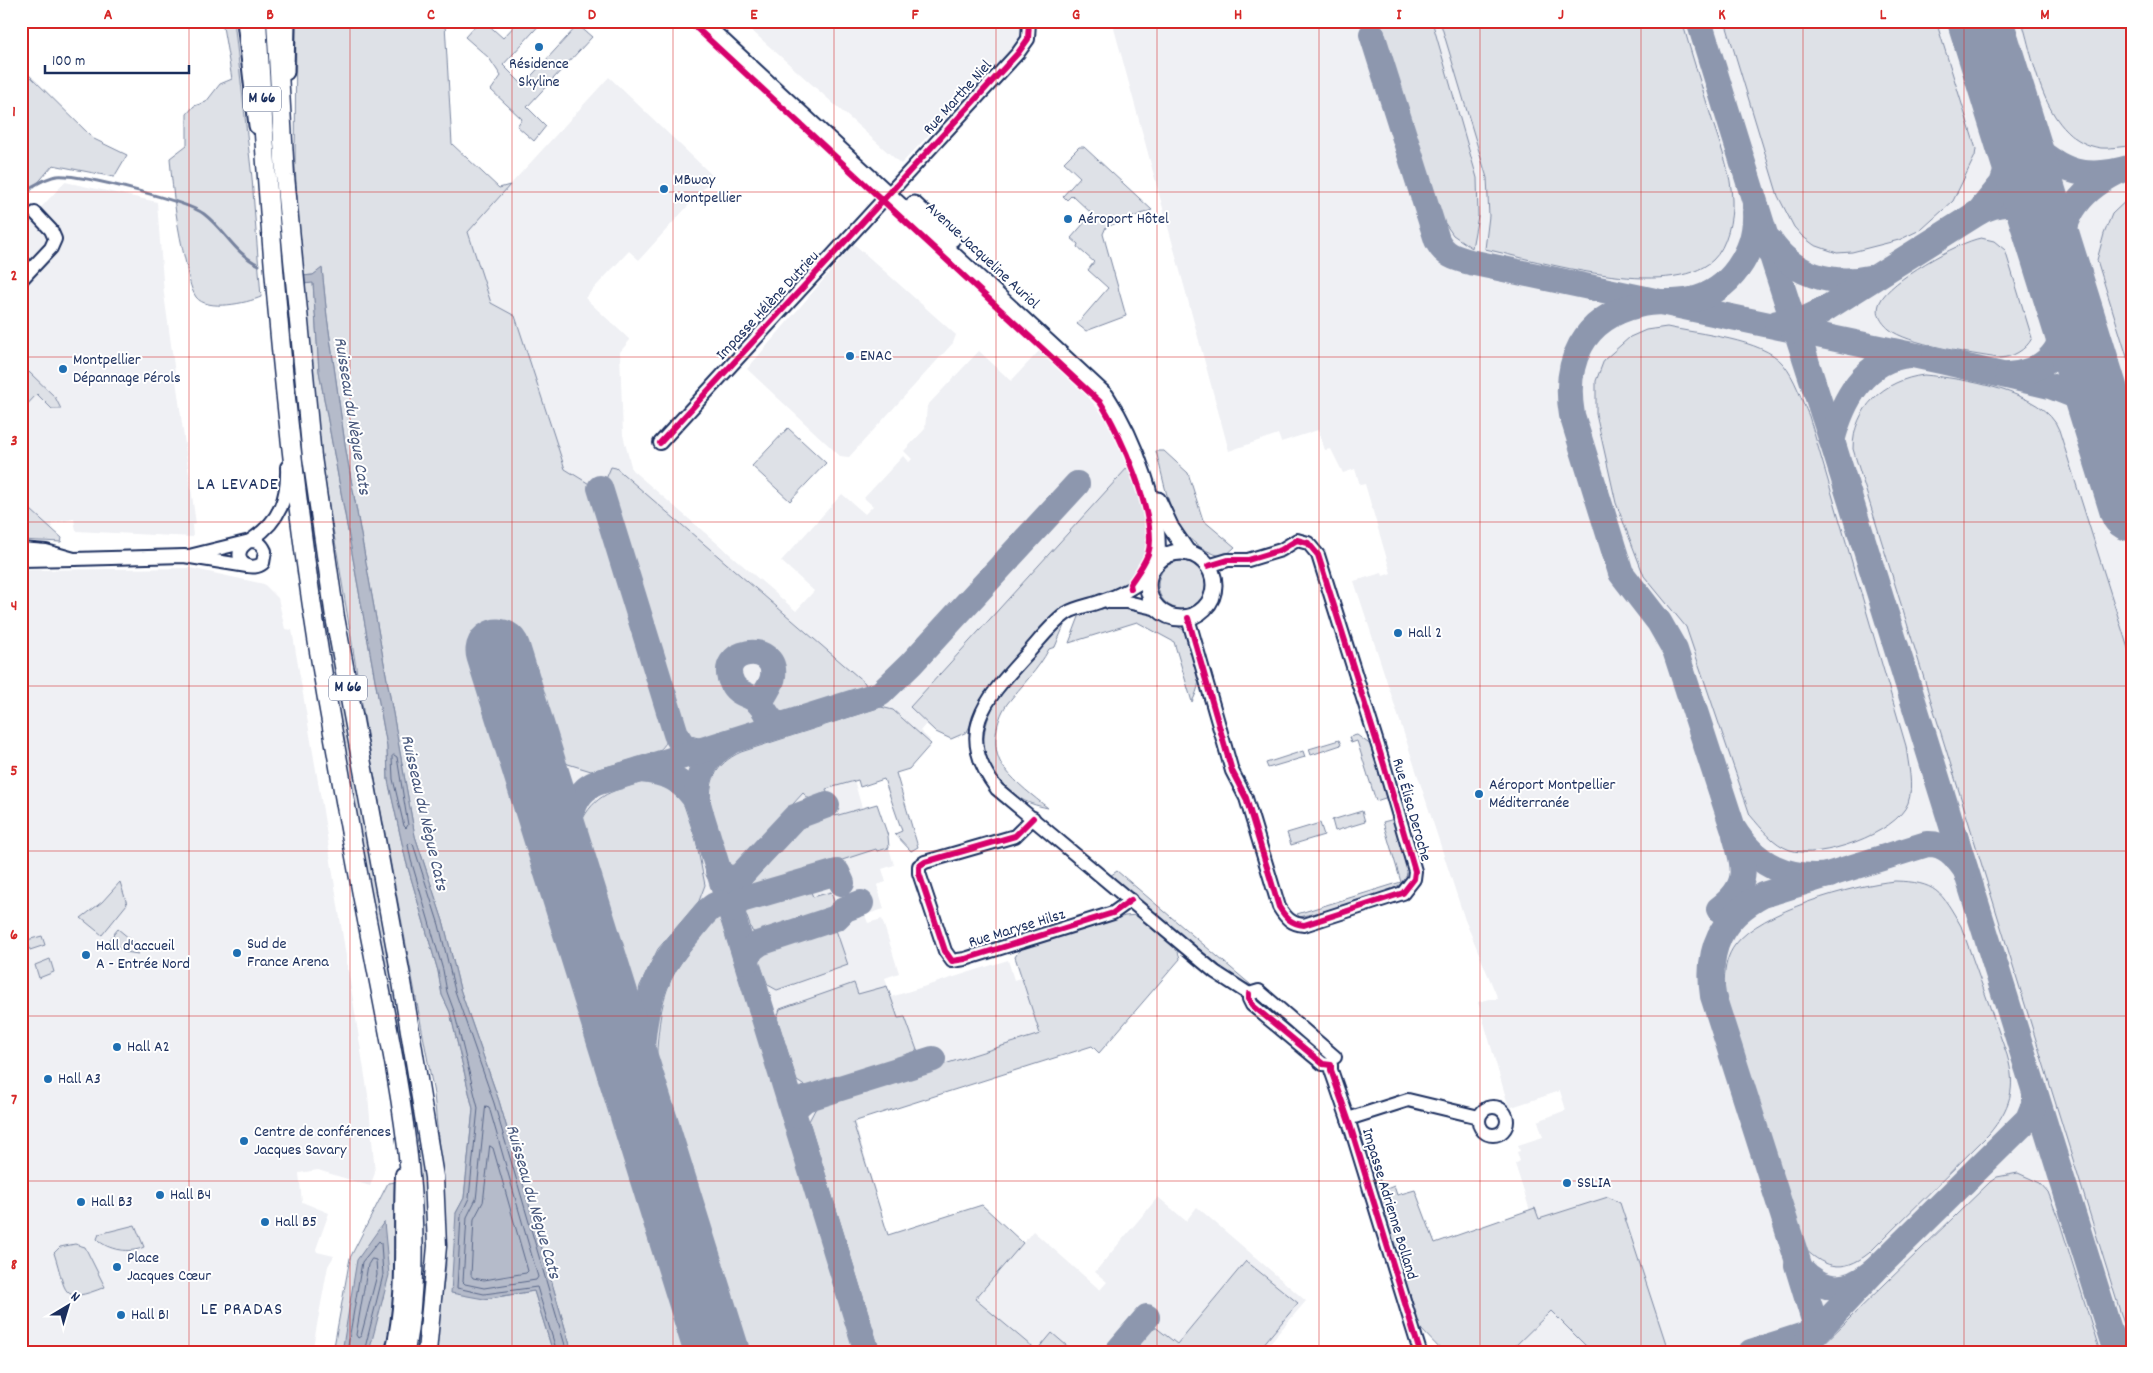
<svg xmlns="http://www.w3.org/2000/svg" width="2153" height="1373" viewBox="0 0 2153 1373" font-family="Dekko,sans-serif">
<rect width="100%" height="100%" fill="#fff"/>
<filter id="ink" filterUnits="userSpaceOnUse"><feTurbulence type="fractalNoise" baseFrequency=".02" numOctaves="2"/><feDisplacementMap in="SourceGraphic" scale="10" xChannelSelector="R" yChannelSelector="G"/><feConvolveMatrix kernelMatrix="1 2 1 2 8 2 1 2 1" color-interpolation-filters="sRGB"/></filter>
<g filter="url(#ink)">
<!-- built -->
<g fill="#eff0f4">
<polygon points="741,21 1021,21 1020,40 901,164"/>
<polygon points="1112,21 2132,21 2132,1352 1508,1352 1559,1301 1515,1164 1520,1161 1517,1152 1520,1151 1518,1145 1543,1137 1538,1121 1566,1110 1560,1091 1509,1108 1478,1002 1490,999 1498,999 1465,920 1354,581 1382,573 1383,576 1391,573 1365,484 1360,485 1355,469 1343,473 1331,449 1325,450 1318,430 1281,442 1278,434 1229,451"/>
<polygon points="609,77 714,177 639,260 629,251 585,298 630,340 620,352 623,435 632,470 796,611 814,591 781,561 842,494 865,514 873,506 864,498 903,456 909,462 912,459 904,451 925,429 927,406 979,351 1011,381 1041,349 1075,381 1107,420 1128,467 936,732 926,724 920,731 930,740 909,764 854,780 862,808 835,816 877,851 889,848 894,865 882,869 886,882 877,885 884,909 865,915 868,923 882,919 899,973 885,978 891,997 1008,960 1014,980 1065,963 1093,1045 854,1119 888,1235 981,1208 1023,1243 1033,1231 1100,1290 1107,1282 1095,1272 1158,1197 1186,1221 1197,1207 1306,1301 1262,1352 598,1352 320,243 510,185"/>
<polygon points="65,182 157,202 164,294 196,524 192,525 193,537 76,531 74,519 52,523 52,529 21,529 21,213 30,219"/>
<polygon points="854,244 956,335 953,343 849,457 840,456 747,369"/>
<polygon points="190,568 264,584 278,598 285,629 292,630 323,811 368,1095 375,1173 370,1186 318,1170 299,1173 302,1202 329,1213 316,1249 317,1252 334,1256 328,1266 312,1352 21,1352 21,572 30,570"/>
</g>
<!-- green -->
<g fill="#dee1e7" stroke="#7c88a2">
<path d="M222 21H234L252 178 261 297C247 303 207 312 196 297 190 288 188 274 186 264 177 227 173 196 170 158L187 145V114L194 106 206 102 220 84 232 79Z"/>
<polygon points="263,21 270,21 284,251 426,1153 431,1244 421,1352 411,1352 418,1290 344,751 311,546 284,308"/>
<path d="M296 21H448L445 24 452 144 499 188 510 185 468 232 491 303 515 316 565 469 591 485 668 734C667 743 664 747 656 753L591 771 568 764 560 758 552 749 519 645 477 658 694 1352H572L499 1101 460 989 444 924 415 836 346 451 327 317 322 269 313 275 302 276 295 166Z"/>
<polygon points="469,21 484,21 503,38 519,21 543,21 503,65 523,85 578,25 592,37 527,107 546,126 534,141 517,126 522,119 491,90 501,76 489,58 465,37 475,26"/>
<polygon points="1379,21 1432,21 1477,178 1478,216 1472,248 1453,235 1440,216"/>
<path d="M1440 21H1682C1692 56 1703 91 1714 126 1722 150 1731 174 1732 200 1733 218 1727 247 1713 260 1669 301 1539 261 1485 249L1489 216 1487 178Z"/>
<polygon points="1725,21 1936,21 1976,149 1975,156 1953,201 1922,229 1899,240 1852,252 1837,253 1814,245 1802,236 1794,227 1778,196"/>
<path d="M2022 21H2132V146C2122 146 2110 149 2101 148 2045 140 2035 65 2022 21Z"/>
<polygon points="21,67 94,139 127,155 114,177 53,165 30,192 21,179"/>
<polygon points="1079,147 1084,147 1152,210 1106,227 1103,234 1126,316 1086,331 1077,324 1108,288 1088,270 1094,262 1077,247 1078,244 1071,238 1092,214 1072,195 1067,200 1063,196 1080,177 1064,162"/>
<polygon points="2132,195 2132,373 2097,260 2104,234 2112,214"/>
<path d="M1981 238 1994 241 2005 250 2032 338C2026 350 2012 358 1998 358 1973 354 1906 344 1889 329 1881 322 1875 313 1880 302 1889 281 1958 242 1981 238Z"/>
<polygon points="313,282 319,371 387,746 388,780 406,861 438,971 442,995 450,1012 473,1109 464,1198 456,1213 484,1299 534,1291 553,1352 435,1352 446,1265 443,1190 434,1094 371,758 323,468 303,284"/>
<path d="M1667 327C1698 334 1763 339 1783 364 1795 378 1801 399 1809 416L1906 746C1908 764 1914 786 1908 803 1896 834 1819 860 1790 850 1773 844 1762 829 1750 815L1686 627 1644 576 1616 503 1596 414V381L1604 360 1630 337 1646 330Z"/>
<polygon points="29,372 55,397 61,409 52,409 37,394 21,411 21,380"/>
<path d="M1924 375C1960 378 2045 391 2059 430L2132 661V1350L1853 449C1853 408 1884 380 1924 375Z"/>
<polygon points="788,428 826,463 790,501 752,466"/>
<path d="M1156 451H1164L1188 473 1203 520 1235 547 1224 557C1171 544 1168 496 1156 451Z"/>
<polygon points="1135,464 1152,522 1149,561 1143,571 1136,581 1063,608 984,695 967,732 951,739 936,732 910,707 1128,467"/>
<path d="M611 467 616 468 865 683 866 689 777 716 771 697C800 656 745 622 726 662 722 668 721 677 724 684 728 695 739 703 750 705L756 722 702 739 691 736 681 726 606 479Z"/>
<polygon points="21,501 62,538 61,542 21,540"/>
<circle cx="1182" cy="585" r="24"/>
<path d="M1094 608C1133 608 1151 609 1185 631 1197 658 1206 675 1192 702L1174 642 1137 622 1069 643 1080 614Z"/>
<path d="M1065 623 1055 647 1049 649C1038 670 1022 685 1007 704 995 721 990 752 1005 769 1017 784 1033 796 1048 808 1023 803 1013 796 997 777 953 724 1030 658 1065 623Z"/>
<path d="M881 707 893 710 931 744 909 769 896 773 918 847 911 851 895 834 902 831 884 779 860 787 858 780 826 789 829 799 815 804 803 793 731 872C718 830 687 776 741 752Z"/>
<polygon points="1357,735 1375,748 1391,796 1376,801 1357,741 1351,743 1349,737"/>
<polygon points="1339,740 1341,745 1311,755 1309,749"/>
<polygon points="1303,751 1305,757 1268,768 1266,763"/>
<path d="M643 782 662 784 683 802 696 840 705 885 699 901 658 949 640 986 635 1014 577 831C592 795 608 792 643 782Z"/>
<polygon points="877,804 888,836 889,848 877,851 876,849 747,891 748,886 813,815 832,809 835,816"/>
<polygon points="1362,811 1365,822 1335,831 1332,820"/>
<path d="M1398 818 1411 876C1391 897 1330 909 1300 917L1297 914 1401 882 1383 822Z"/>
<polygon points="1320,823 1324,835 1291,845 1287,833"/>
<polygon points="1117,871 1251,985 1236,979 1110,876"/>
<path d="M1895 881C1936 882 1941 891 1961 926L2007 1055C2017 1089 2010 1108 1989 1134L1869 1253C1842 1275 1822 1267 1800 1244L1728 1015C1724 993 1720 965 1735 945 1760 911 1853 885 1895 881Z"/>
<polygon points="120,882 127,904 102,935 81,918 102,902"/>
<polygon points="809,887 813,897 831,892 836,908 756,933 752,931 744,909"/>
<path d="M1138 915C1150 926 1178 942 1180 959L1099 1053 1092 1046 853 1122 888 1235 982 1205 1023 1243 975 1299 1037 1351 1052 1333 1074 1352H880L809 1121 818 1104 1040 1034 1015 957 1023 945 1125 916Z"/>
<path d="M720 917 857 1352H740L656 1082C656 1056 658 1014 667 990 676 963 698 941 715 920Z"/>
<polygon points="835,927 848,965 777,990 768,985 759,962 764,952"/>
<polygon points="118,929 135,943 138,954 125,952 109,940"/>
<polygon points="42,936 45,945 30,950 27,940"/>
<polygon points="50,959 54,972 39,978 35,965"/>
<polygon points="854,983 858,994 887,986 898,1018 905,1017 918,1053 812,1087 806,1087 797,1081 777,1018 780,1009"/>
<polygon points="1376,1170 1384,1190 1394,1186 1397,1195 1415,1190 1435,1243 1535,1208 1539,1219 1608,1197 1620,1203 1668,1350 1592,1352 1551,1311 1509,1352 1443,1352 1419,1327 1373,1178"/>
<polygon points="2018,1173 2040,1183 2048,1192 2060,1223 2100,1352 1815,1352 1990,1182 1997,1177"/>
<polygon points="396,1182 395,1299 387,1352 333,1352 350,1258 388,1183"/>
<path d="M135 1225 144 1247C130 1254 107 1250 97 1239L99 1234Z"/>
<path d="M75 1244 85 1247 105 1287C60 1305 67 1293 54 1253L60 1247Z"/>
<polygon points="1246,1261 1298,1303 1257,1352 1133,1352 1154,1326 1177,1344"/>
</g>
<!-- water -->
<g fill="#b5bbca" stroke="#77839f">
<polygon points="322,268 327,317 346,451 415,836 444,924 460,989 499,1101 572,1352 553,1352 534,1291 484,1299 451,1293 456,1213 464,1198 473,1109 450,1012 442,995 438,971 406,861 388,780 387,746 319,371 313,283 303,284 302,276 313,275"/>
<polygon points="384,1222 389,1275 369,1352 342,1352 357,1260"/>
</g>
<g fill="none" stroke-linecap="round" stroke-linejoin="round">
<!-- shore -->
<g stroke="#596789" stroke-width="1">
<polygon points="394,755 397,757 408,825 406,828 404,826 393,779 392,757"/>
<polygon points="486,1106 489,1107 538,1277 536,1280 484,1288 465,1284 463,1282 467,1217 476,1199"/>
<polygon points="490,1146 493,1148 528,1271 526,1273 484,1280 473,1278 471,1275 474,1219 483,1202"/>
<polygon points="372,1259 376,1260 377,1275 361,1336 358,1338 356,1335 368,1265"/>
<polyline points="347,1352 362,1262 379,1241 381,1243 383,1275 364,1352"/>
<polyline points="557,1352 537,1287 484,1294 457,1288 461,1215 469,1198 478,1108 454,1011 447,992 443,970 411,860 408,845 410,843 413,844 439,925 455,991 494,1103 567,1352"/>
</g>
<!-- stream -->
<path stroke="#77839f" stroke-width="3" d="M21 189 26 190C35 185 47 177 57 176 79 174 187 201 204 214 225 230 234 253 259 265"/>
<!-- taxiway -->
<g stroke="#8d97ae" stroke-width="26">
<polyline points="1699,21 1764,231 1832,441 2116,1352"/>
<path d="M1372 34 1437 240C1444 255 1455 258 1470 262L1941 361 2050 386 2073 395 2092 412 2110 440"/>
<path d="M2014 130C2055 165 2074 185 2132 167"/>
<path d="M1755 212C1757 251 1730 292 1691 300 1673 304 1655 300 1638 305 1582 318 1563 363 1572 415L1621 573 1659 622 1675 650 1733 828C1756 866 1788 880 1830 875"/>
<path d="M1979 212C2007 197 2020 204 2043 223"/>
<path d="M1770 241C1792 274 1830 286 1869 278"/>
<path d="M2056 266C2063 219 2073 194 2117 172"/>
<polyline points="1777,323 1805,319 1822,311 1979,212 2002,184 2011,158 2014,130"/>
<path d="M2008 375C2049 372 2063 348 2070 310"/>
<path d="M1832 441C1842 402 1864 358 1910 355"/>
<path d="M600 488 676 734C682 747 690 753 704 750"/>
<path d="M760 704C763 694 772 686 773 676 777 640 715 649 732 683 737 695 751 694 759 703 769 714 769 726 787 724"/>
<path d="M640 770C667 772 684 780 698 804L867 1352"/>
<path d="M698 804C695 778 704 757 727 744"/>
<polyline points="718,871 729,879 740,876 795,817 827,805"/>
<path d="M572 887C567 862 563 809 585 790 593 782 606 780 617 777L880 694 911 664 1077 484"/>
<path d="M1719 909C1750 886 1745 869 1735 835"/>
<polyline points="732,915 735,905 741,900 837,872 842,883"/>
<polyline points="747,961 749,951 760,943 836,918 845,909 861,903"/>
<polyline points="794,1115 795,1108 805,1099 933,1059"/>
<path d="M648 1130C639 1080 637 1018 661 971 669 955 681 942 693 928 701 919 709 905 721 903L731 910"/>
<polyline points="1797,1265 1816,1327 1813,1337"/>
<path d="M1875 1270C1849 1292 1825 1295 1800 1268L1713 996C1706 949 1721 917 1763 895L1927 844C1945 843 1955 855 1965 869"/>
<polyline points="1117,1352 1147,1317"/>
<polyline points="1751,1352 1817,1331"/>
<polyline points="1798,1352 1875,1270 2028,1119 2035,1102 2035,1092"/>
</g>
<!-- runway -->
<g stroke="#8d97ae" stroke-width="65">
<polyline points="1980,21 2132,509"/>
<polyline points="498,651 717,1352"/>
</g>
<!-- minor casing -->
<g stroke="#1b2f5e" stroke-width="16">
<g id="minor">
<polyline points="21,280 51,248 55,239 51,230 35,213"/>
<polyline points="660,443 1018,53 1028,39 1029,21"/>
<polyline points="21,549 46,551 74,559 21,560"/>
<path d="M189 556 250 541C258 541 262 544 265 551L263 563C253 571 236 565 240 551 242 544 249 542 254 538 280 520 288 498 287 467"/>
<polyline points="74,559 184,556 247,566"/>
<path d="M1150 575C1135 588 1118 596 1099 602 1088 606 1077 607 1067 613 1052 623 1039 641 1027 654 986 699 953 732 997 789L1215 972 1249 994"/>
<polyline points="1109,602 1127,602 1158,609"/>
<path d="M1188 618 1232 771 1246 798 1279 907C1286 918 1291 924 1304 925L1403 893 1414 879 1415 871 1384 765 1318 555 1308 543 1297 540 1281 550 1248 560H1228L1208 566"/>
<polyline points="1033,818 1015,836 925,862 919,866 919,873 945,951 952,961 965,959 1113,913 1131,900"/>
<polyline points="1249,994 1249,999 1252,1005 1323,1064 1331,1065 1331,1070 1350,1125 1420,1352"/>
<polyline points="1249,994 1259,991 1335,1057"/>
<circle cx="1493" cy="1121" r="14"/>
<polyline points="1348,1119 1408,1100 1479,1117"/>
<path d="M392 1352C406 1293 399 1233 402 1174"/>
</g>
</g>
<!-- major casing -->
<g stroke="#1b2f5e" stroke-width="19">
<g id="major">
<polyline points="245,21 257,126"/>
<path d="M701 21 1106 396C1133 437 1164 515 1156 564"/>
<polyline points="286,72 287,21"/>
<polyline points="914,204 952,239"/>
<polyline points="1158,500 1171,528 1188,553"/>
<circle cx="1181" cy="585" r="33"/>
</g>
</g>
<!-- highway casing -->
<g stroke="#1b2f5e" stroke-width="21">
<g id="highway">
<path d="M257 21C270 248 288 475 327 699 342 783 356 867 373 951 398 1082 429 1218 405 1352"/>
<polyline points="276,21 285,176 312,457 335,617 402,982 434,1177 437,1246 427,1352"/>
</g>
</g>
<!-- minor -->
<use href="#minor" stroke="#fff" stroke-width="12"/>
<!-- major -->
<use href="#major" stroke="#fff" stroke-width="15"/>
<!-- highway -->
<use href="#highway" stroke="#fff" stroke-width="18"/>
<!-- cycleway casing -->
<g stroke="#fff" stroke-width="9">
<g id="cycleway">
<path d="M689 21 1100 402C1119 430 1159 521 1148 554 1144 565 1136 575 1130 584L1131 589"/>
<polyline points="660,443 1018,53 1028,39 1029,21"/>
<path d="M1188 618 1232 771 1246 798 1279 907C1286 918 1291 924 1304 925L1403 893 1414 879 1415 871 1384 765 1318 555 1308 543 1297 540 1281 550 1248 560H1228L1208 566"/>
<polyline points="1033,818 1015,836 925,862 919,866 919,873 945,951 952,961 965,959 1113,913 1131,900"/>
<polyline points="1249,994 1249,999 1252,1005 1323,1064 1331,1065 1331,1070 1350,1125 1420,1352"/>
</g>
</g>
<!-- cycleway -->
<use href="#cycleway" stroke="#d6006c" stroke-width="6"/>
</g>
</g>
<!-- grid -->
<path fill="none" stroke="#d62828" stroke-width="1" stroke-opacity="0.55" d="M189 21V1352M350 21V1352M512 21V1352M673 21V1352M834 21V1352M996 21V1352M1157 21V1352M1319 21V1352M1480 21V1352M1641 21V1352M1803 21V1352M1964 21V1352M21 192H2132M21 357H2132M21 522H2132M21 686H2132M21 851H2132M21 1016H2132M21 1181H2132"/>
<!-- markers -->
<g fill="#1f6fb2" stroke="#fff" stroke-width="2">
<circle cx="539" cy="47" r="5"/>
<circle cx="664" cy="189" r="5"/>
<circle cx="1068" cy="219" r="5"/>
<circle cx="850" cy="356" r="5"/>
<circle cx="63" cy="369" r="5"/>
<circle cx="1398" cy="633" r="5"/>
<circle cx="1479" cy="794" r="5"/>
<circle cx="237" cy="953" r="5"/>
<circle cx="86" cy="955" r="5"/>
<circle cx="117" cy="1047" r="5"/>
<circle cx="48" cy="1079" r="5"/>
<circle cx="244" cy="1141" r="5"/>
<circle cx="1567" cy="1183" r="5"/>
<circle cx="160" cy="1195" r="5"/>
<circle cx="81" cy="1202" r="5"/>
<circle cx="265" cy="1222" r="5"/>
<circle cx="117" cy="1267" r="5"/>
<circle cx="121" cy="1315" r="5"/>
</g>
<g text-anchor="middle" dominant-baseline="central" stroke-width="4" stroke-linejoin="round" paint-order="stroke">
<!-- shield labels -->
<g fill="#fff" stroke="#5f6d8e" stroke-width="1">
<rect x="243" y="86.5" width="38" height="25" rx="4"/>
<rect x="329" y="675.5" width="38" height="25" rx="4"/>
</g>
<g font-size="15" font-weight="bold" fill="#1b2f5e">
<text x="262" y="99">M 66</text>
<text x="348" y="688">M 66</text>
</g>
<!-- poi labels -->
<g font-size="16" fill="#1b2f5e" stroke="#fff" text-anchor="start">
<text x="539" y="64" text-anchor="middle">Résidence<tspan x="539" dy="18">Skyline</tspan></text>
<text x="674" y="180">MBway<tspan x="674" dy="18">Montpellier</tspan></text>
<text x="1078" y="219">Aéroport Hôtel</text>
<text x="860" y="356">ENAC</text>
<text x="73" y="360">Montpellier<tspan x="73" dy="18">Dépannage Pérols</tspan></text>
<text x="1408" y="633">Hall 2</text>
<text x="1489" y="785">Aéroport Montpellier<tspan x="1489" dy="18">Méditerranée</tspan></text>
<text x="247" y="944">Sud de<tspan x="247" dy="18">France Arena</tspan></text>
<text x="96" y="946">Hall d'accueil<tspan x="96" dy="18">A - Entrée Nord</tspan></text>
<text x="127" y="1047">Hall A2</text>
<text x="58" y="1079">Hall A3</text>
<text x="254" y="1132">Centre de conférences<tspan x="254" dy="18">Jacques Savary</tspan></text>
<text x="1577" y="1183">SSLIA</text>
<text x="170" y="1195">Hall B4</text>
<text x="91" y="1202">Hall B3</text>
<text x="275" y="1222">Hall B5</text>
<text x="127" y="1258">Place<tspan x="127" dy="18">Jacques Cœur</tspan></text>
<text x="131" y="1315">Hall B1</text>
</g>
<!-- street labels -->
<g font-size="16" fill="#1b2f5e" stroke="#fff">
<text transform="translate(958 98) rotate(-48)">Rue Marthe Niel</text>
<text transform="translate(982 256) rotate(43)">Avenue Jacqueline Auriol</text>
<text transform="translate(768 306) rotate(-47)">Impasse Hélène Dutrieu</text>
<text transform="translate(1411 810) rotate(74)">Rue Élisa Deroche</text>
<text transform="translate(1017 929) rotate(-17)">Rue Maryse Hilsz</text>
<text transform="translate(1389 1204) rotate(73)">Impasse Adrienne Bolland</text>
</g>
<!-- water labels -->
<g font-size="18" font-style="italic" fill="#49597e" stroke="#fff">
<text transform="translate(351 416) rotate(81)">Ruisseau du Nègue Cats</text>
<text transform="translate(423 813) rotate(77)">Ruisseau du Nègue Cats</text>
<text transform="translate(532 1202) rotate(74)">Ruisseau du Nègue Cats</text>
</g>
<!-- neighbourhood labels -->
<g font-size="18" letter-spacing="1" fill="#1b2f5e" stroke="#fff">
<text x="238" y="485">LA LEVADE</text>
<text x="242" y="1310">LE PRADAS</text>
</g>
</g>
<!-- margin -->
<rect width="2153" height="1373" fill="none" stroke="#fff" stroke-width="55"/>
<!-- north arrow -->
<g transform="translate(68 1306) rotate(38)" stroke="#ffffff" stroke-width="4" paint-order="stroke">
<path d="M0-4L9 19L0 12L-9 19Z" fill="#1b2f5e"/>
<text y="-8" font-size="14" font-weight="bold" text-anchor="middle" fill="#1b2f5e">N</text>
</g>
<!-- scale -->
<path d="M45 65v8h144v-8" fill="none" stroke="#1b2f5e" stroke-width="2.5"/>
<text x="52" y="65" font-size="15" fill="#1b2f5e" stroke="#ffffff" stroke-width="4" paint-order="stroke">100 m</text>
<rect x="28" y="28" width="2098" height="1318" fill="none" stroke="#d62828" stroke-width="2"/>
<g font-size="16" text-anchor="middle" font-weight="bold" fill="#d62828">
<text x="108" y="19">A</text>
<text x="270" y="19">B</text>
<text x="431" y="19">C</text>
<text x="592" y="19">D</text>
<text x="754" y="19">E</text>
<text x="915" y="19">F</text>
<text x="1076" y="19">G</text>
<text x="1238" y="19">H</text>
<text x="1399" y="19">I</text>
<text x="1561" y="19">J</text>
<text x="1722" y="19">K</text>
<text x="1883" y="19">L</text>
<text x="2045" y="19">M</text>
<text x="14" y="116">1</text>
<text x="14" y="280">2</text>
<text x="14" y="445">3</text>
<text x="14" y="610">4</text>
<text x="14" y="775">5</text>
<text x="14" y="939">6</text>
<text x="14" y="1104">7</text>
<text x="14" y="1269">8</text>
</g>
</svg>
